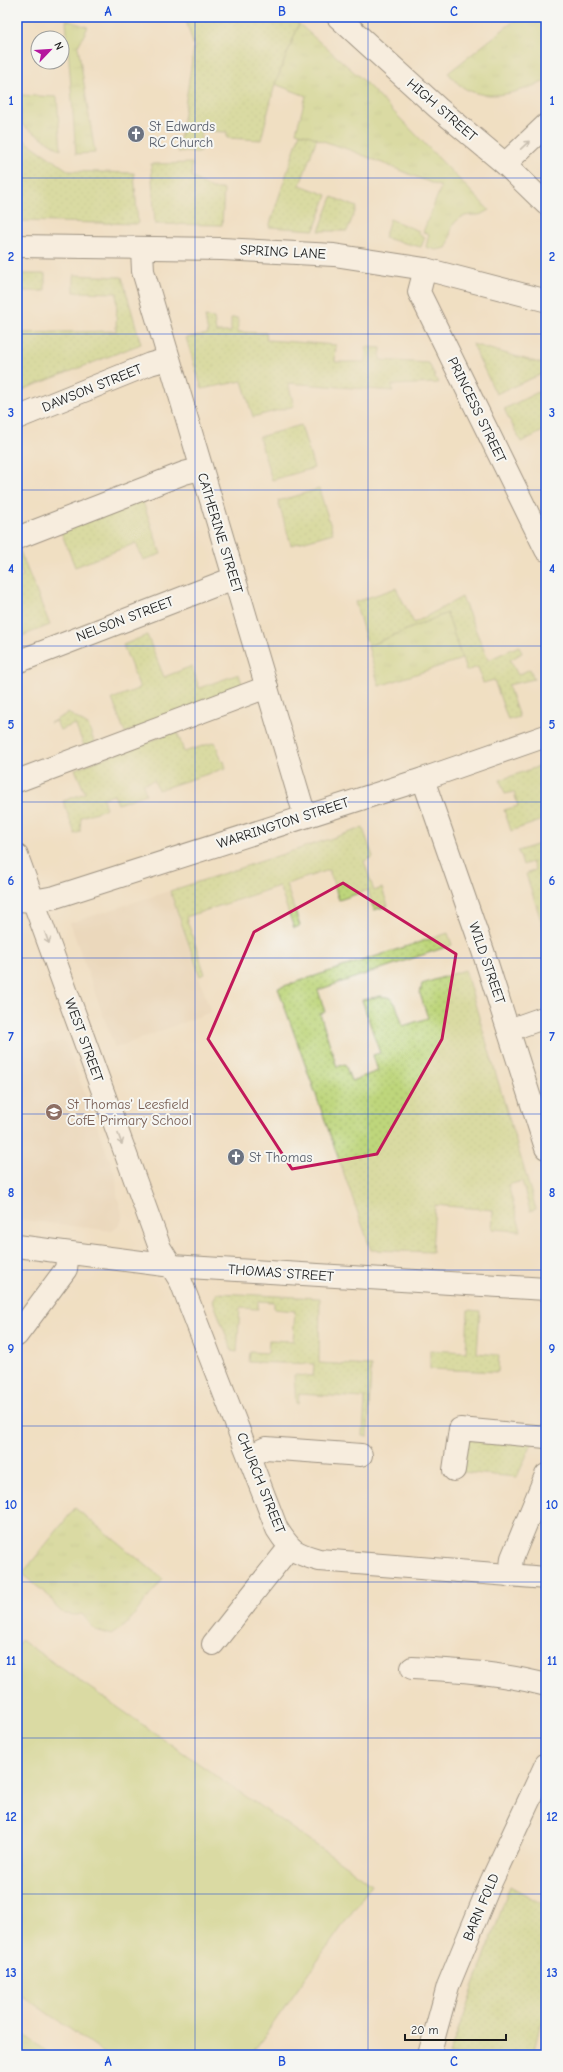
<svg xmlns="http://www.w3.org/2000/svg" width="563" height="2072" viewBox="0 0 563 2072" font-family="'Comic Neue',sans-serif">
<defs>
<pattern id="grass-tufts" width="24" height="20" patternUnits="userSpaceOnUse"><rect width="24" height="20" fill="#bed67b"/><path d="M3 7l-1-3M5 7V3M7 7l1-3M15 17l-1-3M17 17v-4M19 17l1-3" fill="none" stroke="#a3b76a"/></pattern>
<pattern id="garden-dots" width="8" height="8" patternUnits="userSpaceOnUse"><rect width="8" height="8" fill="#bed67b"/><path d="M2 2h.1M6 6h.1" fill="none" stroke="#a3b76a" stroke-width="1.8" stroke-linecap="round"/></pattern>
</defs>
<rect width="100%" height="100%" fill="#f6f6f2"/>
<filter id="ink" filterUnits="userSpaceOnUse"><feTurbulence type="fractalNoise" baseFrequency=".025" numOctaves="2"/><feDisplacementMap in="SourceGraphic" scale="8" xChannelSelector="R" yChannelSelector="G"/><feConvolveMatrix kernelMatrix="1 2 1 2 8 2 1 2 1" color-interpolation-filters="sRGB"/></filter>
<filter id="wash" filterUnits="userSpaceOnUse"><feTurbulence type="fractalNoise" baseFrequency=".012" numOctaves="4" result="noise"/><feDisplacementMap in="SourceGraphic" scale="16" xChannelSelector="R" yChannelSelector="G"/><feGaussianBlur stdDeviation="0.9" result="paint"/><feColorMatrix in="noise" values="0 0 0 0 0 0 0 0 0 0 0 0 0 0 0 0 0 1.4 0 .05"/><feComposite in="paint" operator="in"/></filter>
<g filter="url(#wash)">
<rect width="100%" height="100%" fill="#f0dfc2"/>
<!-- built -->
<g fill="#e4d0b4">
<polygon points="169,891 211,1012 115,1048 70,923"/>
<polygon points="65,1041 116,1177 117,1195 122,1213 122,1220 119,1226 112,1231 17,1219 17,1048"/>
</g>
<!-- grass -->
<g fill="url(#grass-tufts)" stroke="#6d794c">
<path d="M519 17H546V81C521 91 490 103 464 88 458 85 453 78 448 73Z"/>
<polygon points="66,20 88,27 78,46 95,153 76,154"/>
<path d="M299 24 361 78 489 210C486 211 482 215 478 215 468 215 460 215 453 225 449 233 451 241 446 248L436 250 426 247 429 234 423 232 441 187 350 150 296 132 306 96 275 84Z"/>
<polygon points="20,95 57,97 61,150 22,125"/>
<polygon points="447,613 462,659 379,686 368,646"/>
<polygon points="75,1508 163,1579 126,1625 111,1635 95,1630 82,1614 77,1615 64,1614 56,1607 50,1597 22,1574"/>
<polygon points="17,2029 50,2055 17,2055"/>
</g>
<!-- garden -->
<g fill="url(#garden-dots)" stroke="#6d794c">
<polygon points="185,17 290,17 299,24 275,84 261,140 227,138 227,132 201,131 200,152 178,152 194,47"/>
<polygon points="300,133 317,138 300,185 327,195 314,230 269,227"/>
<polygon points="18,136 69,171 134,173 138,224 19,221"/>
<polygon points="192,163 192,177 212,189 224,189 222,225 155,224 151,164"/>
<polygon points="332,197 357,207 347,231 319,231"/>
<polygon points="390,219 419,231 419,234 425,237 421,247 384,238"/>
<rect x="17" y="274" width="28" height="17"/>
<polygon points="74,275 122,277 141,344 17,392 17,333 116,331 117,293 74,292"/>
<polygon points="205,317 214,318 216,332 231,332 231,318 238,318 238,332 266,333 267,340 336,345 335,362 365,362 366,347 381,348 380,360 429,363 438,383 392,385 393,391 288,383 294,406 253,417 242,381 202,389 186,338 208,334"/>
<polygon points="472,344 543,364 546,362 546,383 542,374 496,394"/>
<polygon points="546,388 546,437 543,431 521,442 504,409"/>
<polygon points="301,425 314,468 272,480 259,437"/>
<polygon points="319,489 333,533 291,545 278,501"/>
<polygon points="142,499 161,554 143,560 136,543 75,567 61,532"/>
<polygon points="19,549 50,625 17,638 17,622 22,620 17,607 17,579 23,576 17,562 17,550"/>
<polygon points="396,588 414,623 462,597 488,660 519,646 522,653 510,660 518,675 530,669 534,679 508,685 519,717 508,720 494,680 483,683 478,667 466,671 447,613 368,646 355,602"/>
<polygon points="147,635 164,677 192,666 199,688 239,674 243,687 125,733 112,699 140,688 123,645"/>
<polygon points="68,713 88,725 95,744 85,748 75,724 60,730 56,721 50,723"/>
<polygon points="177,731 184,752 215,742 222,762 224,761 226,768 158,790 154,780 143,784 146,794 118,804 114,795 103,798 106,809 81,817 80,832 75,834 63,801 85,793 75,769"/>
<polygon points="543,765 546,775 546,819 511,831 504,810 518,806 514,792 505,794 500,780"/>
<polygon points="363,828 373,857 364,861 374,891 382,888 388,906 374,910 368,890 339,900 329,870 286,884 300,926 294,928 279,886 186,917 205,974 200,976 170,891"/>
<polygon points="546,842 546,936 526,874 535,870 532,862 523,865 518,851"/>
<polygon points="448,933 452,945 318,990 325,1012 320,1014 337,1067 345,1064 351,1081 378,1071 373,1055 380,1053 362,1000 381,996 391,998 396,1005 403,1026 428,1018 420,994 422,984 465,970 536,1209 530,1211 522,1181 508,1185 521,1231 492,1229 493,1210 435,1205 432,1252 371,1250 278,988"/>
<polygon points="217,1293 320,1298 319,1363 371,1366 368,1437 363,1436 365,1398 299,1394 298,1404 296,1404 294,1375 313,1376 314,1364 249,1362 250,1352 268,1353 269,1340 293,1341 295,1311 274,1309 274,1302 258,1301 258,1309 240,1308 237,1352 232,1351 213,1301"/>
<polygon points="468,1310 480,1311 477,1353 499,1355 498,1372 430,1369 430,1350 466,1352"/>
<polygon points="464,1436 532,1443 517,1477 461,1472"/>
<polygon points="510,1886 546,1906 546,2014 540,2025 533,2055 449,2055"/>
</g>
<!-- pitch -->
<polygon fill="#bed67b" stroke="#6d794c" points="21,1640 372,1884 251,2055 107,2055 17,1992 17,1645"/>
</g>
<g filter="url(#ink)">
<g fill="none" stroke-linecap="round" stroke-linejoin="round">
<!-- minor casing -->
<g stroke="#3c3935" stroke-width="24">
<g id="minor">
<polyline points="505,164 546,125"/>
<polyline points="17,246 222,249 334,255 425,269 544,300"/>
<polyline points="142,249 143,271 305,816"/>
<polyline points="425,269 419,292 546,550"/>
<polyline points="17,418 150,364 168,359"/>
<polyline points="17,538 184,473 200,469"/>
<polyline points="17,662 234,578"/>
<polyline points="423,779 483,951 546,1148"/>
<polyline points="17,781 267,687"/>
<path d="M17 856 160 1248 181 1282 277 1529C291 1551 294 1553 319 1560L546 1578"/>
<polyline points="18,900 33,901 55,897 423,779 546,736"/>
<polyline points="509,1030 546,1017"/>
<polyline points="17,1246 172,1266 546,1289"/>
<polyline points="17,1335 66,1269 68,1253"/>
<polyline points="249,1456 266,1448 361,1455"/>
<polyline points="454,1470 460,1429 546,1437"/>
<polyline points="510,1576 512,1558 546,1475"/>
<polyline points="213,1644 289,1548"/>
<path d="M412 1668C457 1670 502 1673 546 1685"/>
<polyline points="429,2055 448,1986 491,1882 546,1764"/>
</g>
</g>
<!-- major casing -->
<g stroke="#3c3935" stroke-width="24">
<polyline id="major" points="338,17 438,108 505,164 546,204"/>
</g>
<!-- minor -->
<use href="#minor" stroke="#fff" stroke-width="22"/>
<!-- major -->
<use href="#major" stroke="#fff" stroke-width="22"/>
</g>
<!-- one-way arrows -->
<defs><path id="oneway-shaft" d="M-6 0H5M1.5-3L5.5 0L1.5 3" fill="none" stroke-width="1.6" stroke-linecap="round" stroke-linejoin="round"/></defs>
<g stroke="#999">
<use href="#oneway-shaft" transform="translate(525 145) rotate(-43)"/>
<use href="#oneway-shaft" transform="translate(47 938) rotate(70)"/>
<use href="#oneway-shaft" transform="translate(120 1139) rotate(70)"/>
</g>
</g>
<!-- marked area -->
<path d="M0 0H563V2072H0ZM343 883 456 954 442 1039 377 1154 292 1169 208 1039 254 932Z" fill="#f0dfc2" fill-opacity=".55" fill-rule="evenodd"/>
<path fill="none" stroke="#c2185b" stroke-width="3" stroke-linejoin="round" d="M343 883 456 954 442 1039 377 1154 292 1169 208 1039 254 932Z"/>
<!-- grid -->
<path fill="none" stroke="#1d4ed8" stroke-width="1" stroke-opacity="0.55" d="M195 17V2055M368 17V2055M17 178H546M17 334H546M17 490H546M17 646H546M17 802H546M17 958H546M17 1114H546M17 1270H546M17 1426H546M17 1582H546M17 1738H546M17 1894H546"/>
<!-- icons -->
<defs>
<g id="church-disc" transform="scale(0.9)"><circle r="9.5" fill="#6b7280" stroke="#f6f6f2"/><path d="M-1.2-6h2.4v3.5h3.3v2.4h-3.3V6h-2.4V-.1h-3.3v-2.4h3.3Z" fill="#fff"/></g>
<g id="school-disc" transform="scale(0.9)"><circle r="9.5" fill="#8d6e63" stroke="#f6f6f2"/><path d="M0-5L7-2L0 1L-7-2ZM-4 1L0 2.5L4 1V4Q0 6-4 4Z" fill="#fff"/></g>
</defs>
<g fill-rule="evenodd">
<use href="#church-disc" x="136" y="134"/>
<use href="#school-disc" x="54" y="1112"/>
<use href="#church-disc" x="236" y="1157"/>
</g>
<g text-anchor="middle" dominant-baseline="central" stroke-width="4" stroke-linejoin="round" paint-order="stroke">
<!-- street labels -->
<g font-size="14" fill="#1c1c1c" stroke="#f6f6f2">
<text transform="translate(442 110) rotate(41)">HIGH STREET</text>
<text transform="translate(283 252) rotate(3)">SPRING LANE</text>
<text transform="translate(92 388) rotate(-22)">DAWSON STREET</text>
<text transform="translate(477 410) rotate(64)">PRINCESS STREET</text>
<text transform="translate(220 533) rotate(73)">CATHERINE STREET</text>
<text transform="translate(125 619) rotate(-21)">NELSON STREET</text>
<text transform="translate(283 823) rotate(-18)">WARRINGTON STREET</text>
<text transform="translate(487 963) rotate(71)">WILD STREET</text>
<text transform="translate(84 1040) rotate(70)">WEST STREET</text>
<text transform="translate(281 1273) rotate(4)">THOMAS STREET</text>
<text transform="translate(261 1483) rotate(68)">CHURCH STREET</text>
<text transform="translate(481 1907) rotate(-67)">BARN FOLD</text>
</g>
<!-- worship labels -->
<g font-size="14" fill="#5b616d" stroke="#f6f6f2" text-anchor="start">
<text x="149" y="126">St Edwards<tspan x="149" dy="16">RC Church</tspan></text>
<text x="249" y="1157">St Thomas</text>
</g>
<!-- education labels -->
<g font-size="14" fill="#785e54" stroke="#f6f6f2" text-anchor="start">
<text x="67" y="1104">St Thomas' Leesfield<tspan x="67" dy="16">CofE Primary School</tspan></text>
</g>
</g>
<!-- margin -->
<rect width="563" height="2072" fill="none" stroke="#f6f6f2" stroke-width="44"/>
<!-- north arrow -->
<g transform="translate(50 50) rotate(65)"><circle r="19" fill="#f6f6f2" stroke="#9f9f9c"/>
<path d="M0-3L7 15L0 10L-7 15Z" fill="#b5179e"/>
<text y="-6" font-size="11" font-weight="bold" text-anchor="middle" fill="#1c1c1c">N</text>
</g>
<!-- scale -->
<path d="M405 2034v6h101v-6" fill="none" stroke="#1c1c1c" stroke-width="2"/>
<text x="411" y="2034" font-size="12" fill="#1c1c1c" stroke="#f6f6f2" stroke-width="3" paint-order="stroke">20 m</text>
<rect x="22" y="22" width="519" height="2028" fill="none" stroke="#1d4ed8" stroke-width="1.5"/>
<g font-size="13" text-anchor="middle" font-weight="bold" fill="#1d4ed8">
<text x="108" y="16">A</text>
<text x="282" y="16">B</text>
<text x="454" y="16">C</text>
<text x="11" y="105">1</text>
<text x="552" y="105">1</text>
<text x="11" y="261">2</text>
<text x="552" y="261">2</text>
<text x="11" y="417">3</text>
<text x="552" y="417">3</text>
<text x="11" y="573">4</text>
<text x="552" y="573">4</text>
<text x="11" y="729">5</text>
<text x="552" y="729">5</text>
<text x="11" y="885">6</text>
<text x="552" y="885">6</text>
<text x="11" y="1041">7</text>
<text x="552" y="1041">7</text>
<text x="11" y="1197">8</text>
<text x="552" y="1197">8</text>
<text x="11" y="1353">9</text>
<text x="552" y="1353">9</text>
<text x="11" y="1509">10</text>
<text x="552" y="1509">10</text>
<text x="11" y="1665">11</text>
<text x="552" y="1665">11</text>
<text x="11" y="1821">12</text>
<text x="552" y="1821">12</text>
<text x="11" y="1977">13</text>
<text x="552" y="1977">13</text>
<text x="108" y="2066">A</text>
<text x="282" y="2066">B</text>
<text x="454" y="2066">C</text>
</g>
</svg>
